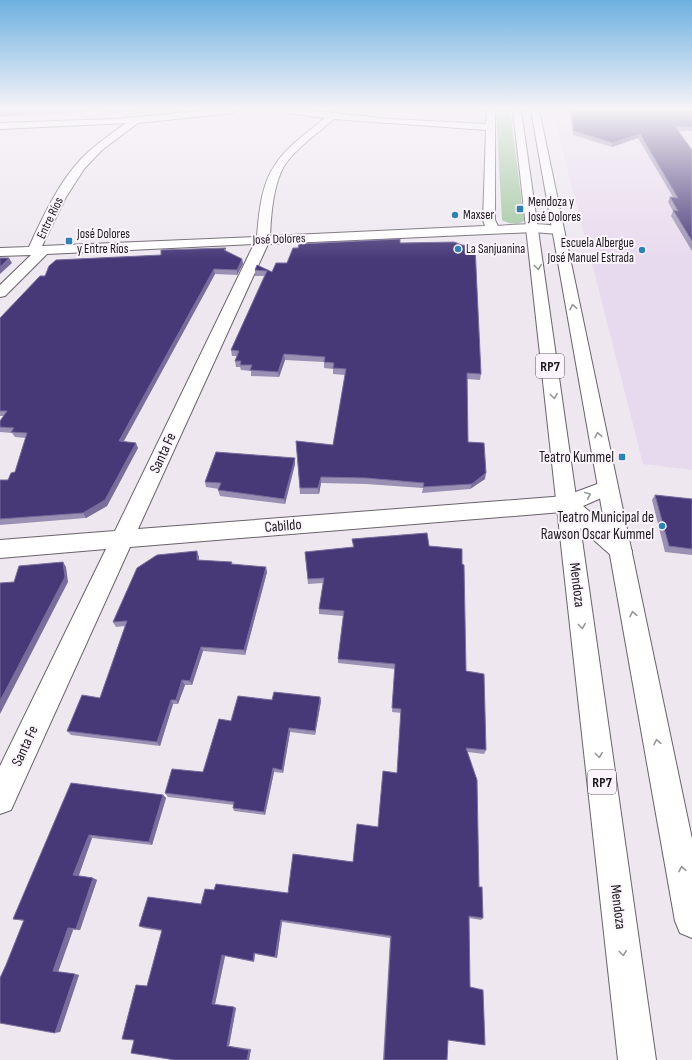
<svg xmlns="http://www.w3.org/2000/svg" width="692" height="1060" viewBox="0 0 692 1060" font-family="'Sofia Sans Condensed',sans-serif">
<rect width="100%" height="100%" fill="#eee7f0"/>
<!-- built -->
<polygon fill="#e8dbeb" points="44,110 194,110 40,118"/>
<!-- education -->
<polygon fill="#e8daee" points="552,110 692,110 692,470 643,464 590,255 596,254 597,251 594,243 586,241"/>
<!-- green -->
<path fill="#9cc59a" d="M496 110H510L524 219V221C518 225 508 224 502 220Z"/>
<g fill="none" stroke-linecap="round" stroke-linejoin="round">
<!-- minor casing -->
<g stroke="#69626a" stroke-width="2">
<path id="minor" d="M211 110H236L232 113 138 123 102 150 84 169 66 197 42 246 257 237C259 213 261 185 275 165 287 146 308 132 325 118L288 113 284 110H307L390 119 486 124 487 110H495V220L498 226C510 225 558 221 564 230L558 234 533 232 268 244 138 529 565 496 608 480 615 482 618 487 615 492 583 506 629 545 632 551 629 557 621 560 613 557 562 512 130 547 11 810 0 814V766L106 549 0 558V540L115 531 254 244 47 254 5 296 0 297V285L31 255 0 256V248L29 247C43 216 59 182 82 158 95 145 111 134 126 123L0 129V123L116 119ZM334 119 486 130 483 220 485 226 270 236C271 214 273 186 284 166 296 148 318 133 334 119Z"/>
</g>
<!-- major casing -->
<g stroke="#69626a" stroke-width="2">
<g id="major">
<polygon points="513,110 521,110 656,1060 618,1060"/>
<polygon points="531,110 539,110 692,839 692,938 680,933 675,921"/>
</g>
</g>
<!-- minor -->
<use href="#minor" fill="#fff" fill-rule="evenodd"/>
<!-- major -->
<use href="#major" fill="#fff" fill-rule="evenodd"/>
</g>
<!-- wall -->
<g fill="#9a90b4">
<polygon points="0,110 84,110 83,113 0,117"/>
<polygon points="108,110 136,110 136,112 108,113"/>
<polygon points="569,110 692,110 692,131 678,131 692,150 692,251 671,216 673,211 668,202 670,197 673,197 638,138 612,147 573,135"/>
<polygon points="400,243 481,374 480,380 467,379 468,442 485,479 470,489 422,493 423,488 366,484 321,483 319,494 300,494 296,441 333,445 345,375 333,374 333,369 324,368 324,362 285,360 279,377 251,376 251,371 241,370 240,367 236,367 235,361 237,356 232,356 231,350 264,276 255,276 255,270 257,265 272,272 287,263 298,248"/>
<polygon points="226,248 226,251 242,259 243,264 237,275 215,274 124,441 138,448 107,506 86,518 0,525 0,480 8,480 15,472 26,438 15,437 12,433 0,432 0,421 4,416 0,416 0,318 45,276 161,255"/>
<polygon points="295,458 295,464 285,504 220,496 218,490 219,489 206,487 205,482"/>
<polygon points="655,495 692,499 692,555 665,552 652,500"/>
<polygon points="352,539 429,546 462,564 466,671 486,750 484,754 468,752 479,887 483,918 481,920 469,918 448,1040 447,1060 383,1060 390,938 282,922 277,958 255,954 254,962 225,956 215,1004 236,1008 229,1046 251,1049 249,1060 175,1060 147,986 162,931 143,928 139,926 201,904 214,890 288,893 353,862 378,827 397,773 401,713 392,712 395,669 338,663 338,659 343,616 319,614 319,609 323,583 308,584 305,552 353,547"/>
<polygon points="199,557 199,560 232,564 267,572 245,655 203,651 192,685 185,685 178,704 173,704 160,746 71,735 67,731 100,698 125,626 116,627 113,622"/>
<polygon points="320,697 321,701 315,735 290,732 283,773 274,772 265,815 234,811 233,808 234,805 168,797 165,793 203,772 231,721"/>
<polygon points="71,783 163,795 166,798 152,845 92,838 78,876 93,878 97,880 80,930 73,930 58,972 79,975 60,1032 6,965 24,921 13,919"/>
</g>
<!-- shaded-wall -->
<g fill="#796d9c">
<polygon points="640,134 638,138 612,147 613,143"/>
<polygon points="9,258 12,263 0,274 0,267"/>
<polygon points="242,259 243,264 237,275 237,270"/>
<polygon points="214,269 215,274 121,446 119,441"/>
<polygon points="284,354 285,360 279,377 278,372"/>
<polygon points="136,443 138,448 107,506 86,518 83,513"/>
<polygon points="295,458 295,464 285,504 284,499"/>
<polygon points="486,473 485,479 470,489 472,484"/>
<polygon points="321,477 321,483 319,494 318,488"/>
<polygon points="197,551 199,557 199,565 197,560"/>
<polygon points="63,562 66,567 68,582 0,714 0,701"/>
<polygon points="266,567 267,572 245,655 244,650"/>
<polygon points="201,647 203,651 192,685 190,681"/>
<polygon points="182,680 185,685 178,704 176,700"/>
<polygon points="320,697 321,701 315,735 315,731"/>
<polygon points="171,700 173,704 160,746 157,742"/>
<polygon points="289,728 290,732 283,773 282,770"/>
<polygon points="273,768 274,772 265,815 264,812"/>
<polygon points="163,795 166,798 152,845 149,842"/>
<polygon points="89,835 92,838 78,878 73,875"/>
<polygon points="93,878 97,880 80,930 76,929"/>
<polygon points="281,920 282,922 277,958 275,957"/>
<polygon points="68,928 73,930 58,972 53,971"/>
<polygon points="254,953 255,954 254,962 253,961"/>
<polygon points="222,955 225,956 215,1004 212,1004"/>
<polygon points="75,974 79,975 60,1032 55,1033"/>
<polygon points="234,1007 236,1008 229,1046 227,1046"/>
<polygon points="251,1049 249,1060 247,1060 249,1050"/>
</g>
<!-- building -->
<g fill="#473978" stroke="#796d9c">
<polygon points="571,110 692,110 692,127 675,126 692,150 692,241 673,210 678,211 670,197 678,198 640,134 613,143 574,131"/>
<polygon points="400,239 400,243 454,242 462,245 475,246 481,374 467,373 468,442 484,443 486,473 472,484 423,487 424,483 366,478 321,477 318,488 300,488 296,441 333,445 346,369 333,368 334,363 324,362 325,357 284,354 278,372 250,370 252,365 240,365 241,361 235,361 239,351 231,350 267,271 255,270 257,265 272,272 276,263 287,263 293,248 298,248 299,244"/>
<polygon points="226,248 224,250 242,259 237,270 214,269 119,441 136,443 105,500 83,513 0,519 0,480 8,480 11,473 15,472 27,433 11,432 14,428 0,427 0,421 7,411 0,411 0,318 40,276 45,276 49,266 56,260 161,255 161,250"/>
<polygon points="0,258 9,258 0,267"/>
<polygon points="216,452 295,458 284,499 218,490 221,483 205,482"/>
<polygon points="655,495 692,499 692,549 669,546"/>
<polygon points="427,533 429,546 462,549 462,564 464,565 466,671 484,674 486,750 466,748 477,780 479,887 482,887 483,918 469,916 470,987 483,990 485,1045 448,1040 447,1060 384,1060 391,936 281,920 275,957 254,953 253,961 222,955 212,1004 234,1007 227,1046 249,1050 247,1060 175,1060 131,1053 134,1040 122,1039 136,985 147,986 162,930 139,926 148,897 201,904 205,889 214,890 216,884 288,893 293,854 353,862 357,824 378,827 383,771 397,773 401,709 392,708 395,664 338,659 344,611 319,609 324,578 308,579 305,552 354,547 352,539"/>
<polygon points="197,551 197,560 232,562 231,564 266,567 244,650 201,647 190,681 182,680 176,700 171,700 157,742 67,731 82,695 100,698 127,621 113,622 137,568 157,555"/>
<polygon points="63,562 65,577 0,701 0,583 14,582 19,566"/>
<polygon points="274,692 320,697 315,731 289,728 282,770 273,768 264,812 233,808 234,802 165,793 172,769 203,772 219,719 231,721 238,696 272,700"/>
<polygon points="71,783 163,795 149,842 89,835 73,875 93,878 76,929 68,928 53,971 75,974 55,1033 0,1023 0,978 6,965 24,920 13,919"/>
</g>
<!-- one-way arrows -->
<defs><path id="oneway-chevron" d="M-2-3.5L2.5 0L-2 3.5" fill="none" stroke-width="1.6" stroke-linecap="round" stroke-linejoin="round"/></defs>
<g stroke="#989899">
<use href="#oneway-chevron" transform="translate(538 267) rotate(83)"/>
<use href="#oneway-chevron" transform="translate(573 307) rotate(-101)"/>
<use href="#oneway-chevron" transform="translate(554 396) rotate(83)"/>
<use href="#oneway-chevron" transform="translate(598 435) rotate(-101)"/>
<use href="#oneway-chevron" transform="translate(588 495) rotate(-22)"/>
<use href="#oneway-chevron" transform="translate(633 614) rotate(-101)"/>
<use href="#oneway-chevron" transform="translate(582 626) rotate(83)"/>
<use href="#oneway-chevron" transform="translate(657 742) rotate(-101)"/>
<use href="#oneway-chevron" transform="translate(599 755) rotate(83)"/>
<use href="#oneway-chevron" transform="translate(682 869) rotate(-101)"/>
<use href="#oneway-chevron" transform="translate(623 953) rotate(83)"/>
</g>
<!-- sky -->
<linearGradient id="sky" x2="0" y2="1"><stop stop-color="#6db0e0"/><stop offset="0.42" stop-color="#f7f4f8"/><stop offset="1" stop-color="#f7f4f8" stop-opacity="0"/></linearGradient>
<rect width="692" height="259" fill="url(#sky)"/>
<!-- markers -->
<g fill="#2f82b2" stroke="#fcf4fd" stroke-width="1.5">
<rect x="516" y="205" width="8" height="8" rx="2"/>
<circle cx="455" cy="215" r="4"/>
<rect x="65" y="237" width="8" height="8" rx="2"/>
<circle cx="458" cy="249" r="4"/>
<circle cx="642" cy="250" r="4"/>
<rect x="618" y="453" width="8" height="8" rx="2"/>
<circle cx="662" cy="526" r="4"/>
</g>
<g text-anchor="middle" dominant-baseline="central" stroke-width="4" stroke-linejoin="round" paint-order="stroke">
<!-- far-poi labels -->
<g font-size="13" fill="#1b191c" stroke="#fcf4fd" text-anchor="start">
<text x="528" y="202">Mendoza y<tspan x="528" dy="15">José Dolores</tspan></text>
<text x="463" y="215">Maxser</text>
<text x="77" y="234">José Dolores<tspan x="77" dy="15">y Entre Ríos</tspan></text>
<text x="634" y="243" text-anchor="end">Escuela Albergue<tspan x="634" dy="15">José Manuel Estrada</tspan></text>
<text x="466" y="249">La Sanjuanina</text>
</g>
<!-- far-street labels -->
<g font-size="13" fill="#1b191c" stroke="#fcf4fd">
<text transform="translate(50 218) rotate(-64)">Entre Ríos</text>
<text transform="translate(279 239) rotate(-2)">José Dolores</text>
</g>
<!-- shield labels -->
<g fill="#fcf4fd" stroke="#5e5b60" stroke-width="1">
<rect x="536" y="354" width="28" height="24" rx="3"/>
<rect x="588" y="770" width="28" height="24" rx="3"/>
</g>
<g font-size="14" font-weight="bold" fill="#1b191c">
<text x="550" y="366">RP7</text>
<text x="602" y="782">RP7</text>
</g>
<!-- street labels -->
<g font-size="15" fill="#1b191c" stroke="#fcf4fd">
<text transform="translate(163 453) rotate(-65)">Santa Fe</text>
<text transform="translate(283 526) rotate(-5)">Cabildo</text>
<text transform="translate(577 585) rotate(83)">Mendoza</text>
<text transform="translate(25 746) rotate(-65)">Santa Fe</text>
<text transform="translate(618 907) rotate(83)">Mendoza</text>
</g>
<!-- poi labels -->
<g font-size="15" fill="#1b191c" stroke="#fcf4fd" text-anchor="end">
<text x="614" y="457">Teatro Kummel</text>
<text x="654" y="517">Teatro Municipal de<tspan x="654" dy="17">Rawson Oscar Kummel</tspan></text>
</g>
</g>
</svg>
